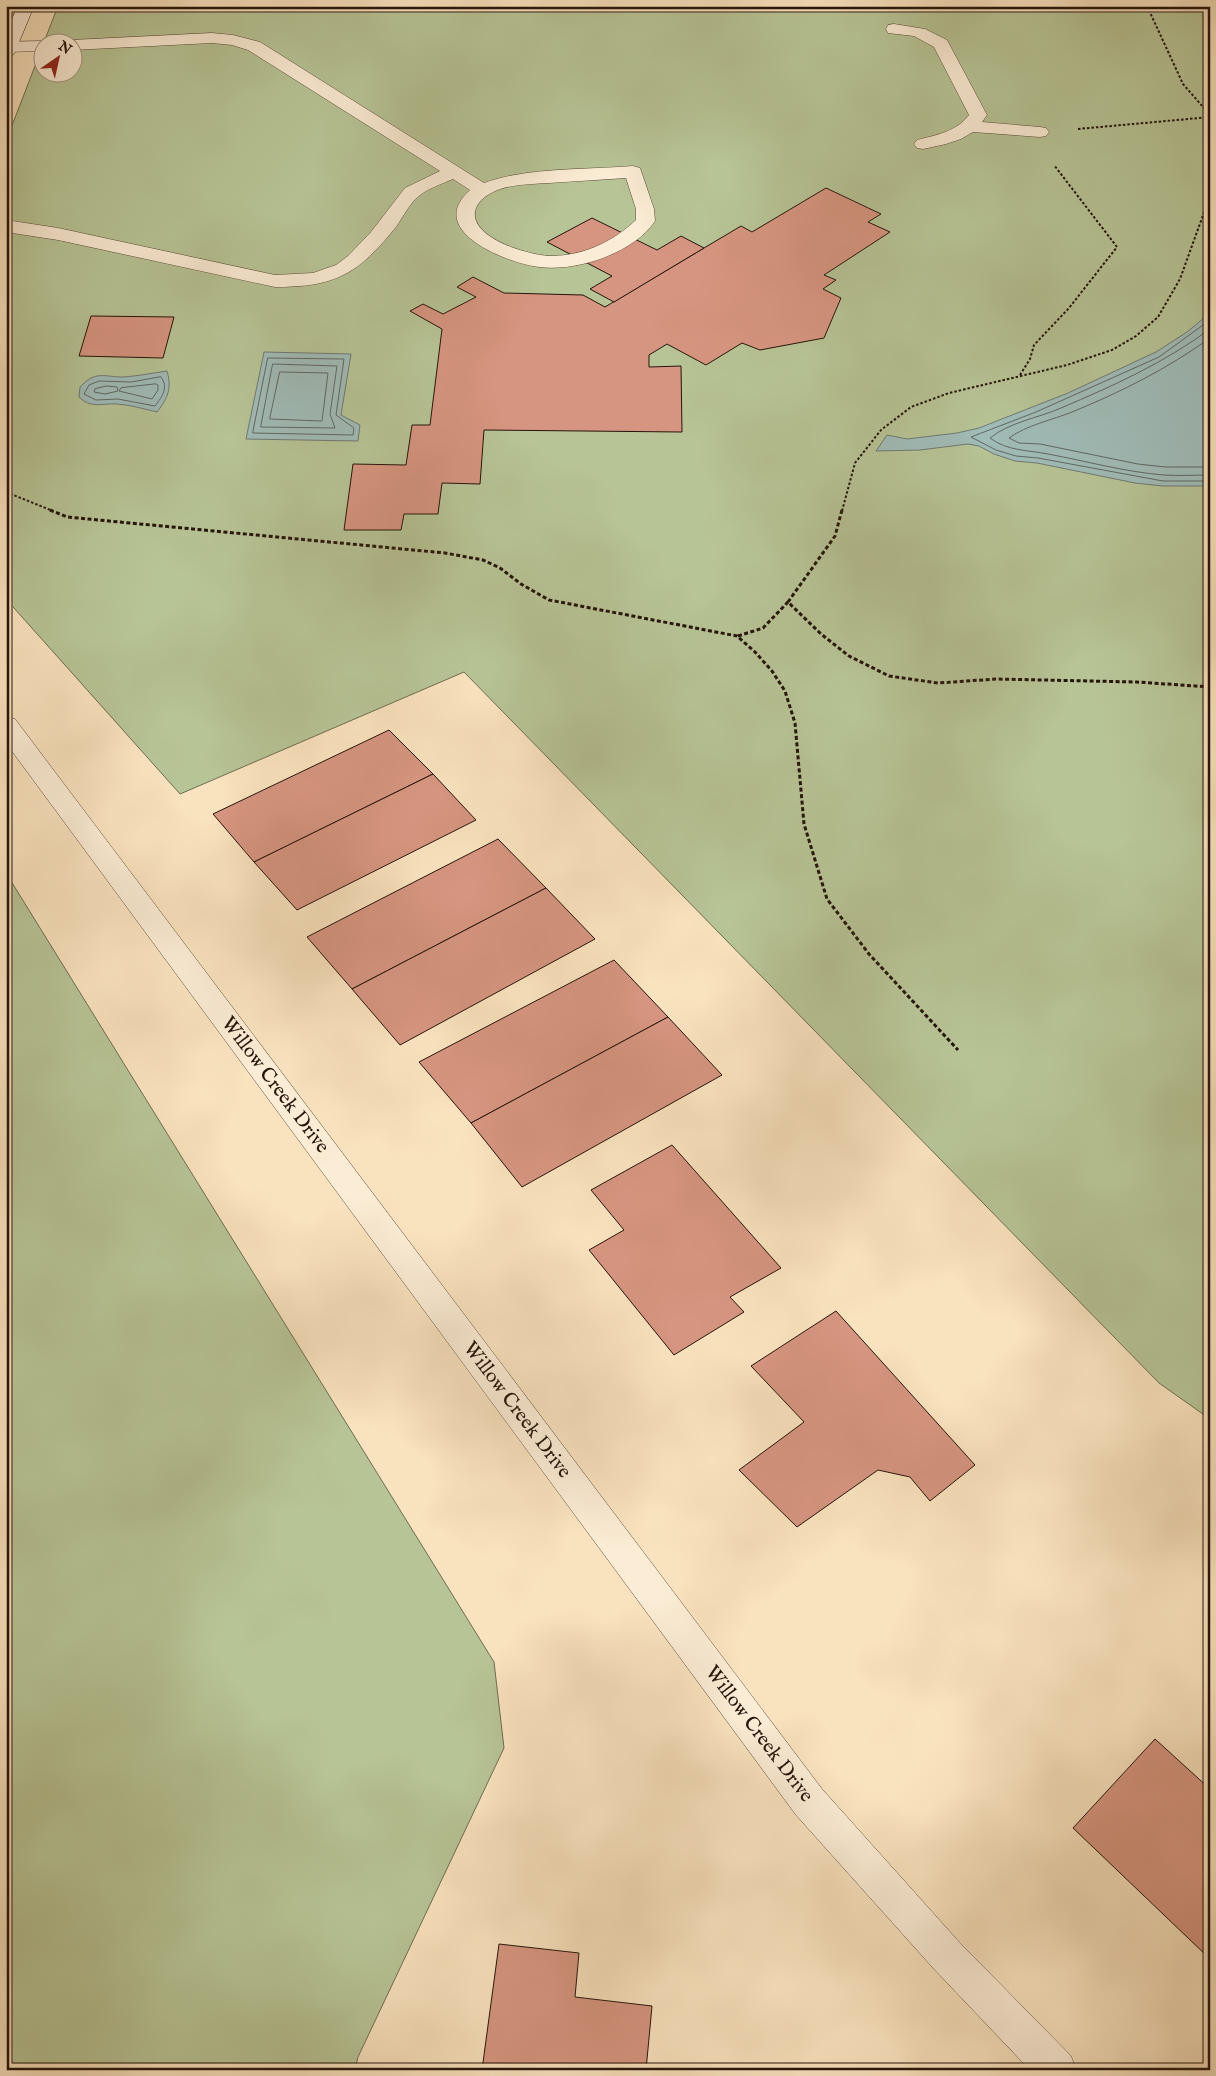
<svg xmlns="http://www.w3.org/2000/svg" width="1216" height="2076" viewBox="0 0 1216 2076" font-family="'IM FELL English',serif">
<rect width="100%" height="100%" fill="#f9e2be"/>
<filter id="stains"><feTurbulence type="fractalNoise" baseFrequency=".004" numOctaves="4"/><feColorMatrix values="0 0 0 0 .2 0 0 0 0 .09 0 0 0 0 .02 0 0 0 .5 -.17"/></filter>
<radialGradient id="worn" r=".72"><stop offset=".6" stop-color="#630" stop-opacity="0"/><stop offset="1" stop-color="#630" stop-opacity=".3"/></radialGradient>
<!-- green -->
<g fill="#b7c496" stroke="#6e6c50">
<polygon points="58,6 1210,6 1210,1419 1159,1383 464,672 180,794 6,599 6,141 42,48 42,72 72,72 72,42 44,42"/>
<polygon points="6,873 494,1662 504,1748 358,2057 355,2070 6,2070"/>
</g>
<!-- water -->
<g fill="#a0bcb8" stroke="#6f7973">
<polygon points="1210,313 1210,486 1163,486 1135,483 1037,463 1015,461 994,454 979,446 968,444 920,450 876,451 887,435 907,439 957,433 979,428 1068,393 1156,352 1187,332"/>
<polygon points="264,352 351,354 341,415 360,425 358,441 246,439"/>
<path d="M167 371C172 388 168 398 157 412 144 409 131 405 117 404 103 403 91 409 79 397L80 387C96 370 104 377 123 377 138 376 153 373 167 371Z"/>
</g>
<g fill="none" stroke-linecap="round" stroke-linejoin="round">
<!-- shore -->
<g stroke="#626862" stroke-width="1">
<polyline points="1210,320 1159,357 1036,412 971,437 996,450 1016,456 1038,458 1163,481 1210,481"/>
<path d="M1210 329C1164 363 1113 386 1061 408 1038 418 1010 422 990 438 1007 451 1028 450 1048 454 1086 461 1125 472 1164 475 1179 476 1195 475 1210 475"/>
<path d="M1210 338C1167 369 1121 392 1072 412 1052 420 1027 425 1009 438L1019 443 1040 444 1138 464 1165 467H1210"/>
<polygon points="268,358 344,359 336,415 354,428 353,435 253,433"/>
<polygon points="273,364 337,366 330,414 335,428 261,427"/>
<polygon points="280,372 328,373 322,421 270,419"/>
<path d="M161 377C169 387 162 397 155 406L118 399 96 400 84 394 89 385 99 381 131 382Z"/>
<polygon points="156,384 158,385 158,390 152,399 119,391 121,388"/>
<polygon points="107,386 117,387 118,391 105,394 94,392 95,389"/>
</g>
</g>
<!-- building -->
<g fill="#d69580" stroke="#25140b">
<polygon points="826,188 881,214 868,222 890,232 824,275 836,280 823,289 841,298 824,338 760,350 742,343 706,365 667,344 649,355 649,367 681,366 682,432 484,430 480,484 442,483 438,514 404,514 401,530 344,530 353,464 406,465 412,425 430,425 442,329 410,311 423,304 443,314 476,297 457,287 473,277 504,293 583,295 605,307 741,226 752,232"/>
<polygon points="592,218 657,250 681,236 704,248 614,302 590,289 612,276 547,242"/>
<polygon points="91,316 174,317 163,358 79,356"/>
<polygon points="389,730 433,774 254,862 213,814"/>
<polygon points="433,774 476,820 297,910 254,862"/>
<polygon points="498,839 546,888 352,989 307,937"/>
<polygon points="546,888 595,939 400,1045 352,989"/>
<polygon points="614,960 668,1017 471,1123 419,1062"/>
<polygon points="668,1017 722,1075 522,1187 471,1123"/>
<polygon points="672,1145 781,1268 730,1297 744,1312 674,1355 589,1250 624,1230 591,1190"/>
<polygon points="836,1311 975,1465 930,1501 910,1477 878,1470 797,1527 739,1470 804,1422 751,1366"/>
<polygon points="1155,1739 1210,1789 1210,1959 1073,1828"/>
<polygon points="499,1944 579,1953 575,1997 652,2006 646,2070 482,2070"/>
</g>
<g fill="none" stroke-linecap="round" stroke-linejoin="round">
<!-- lane casing -->
<g stroke="#5a4838" stroke-width="1">
<g id="lane">
<path d="M894 24 925 29 947 40 987 115 982 122 1040 127 1046 128 1049 132 1046 136 1040 137 973 132 961 139 946 144 923 149 917 148 914 144 917 140C936 135 956 132 969 115L934 47 914 36 888 33 886 29 888 25Z"/>
<path d="M212 33 233 35 260 42 484 183C528 167 586 170 633 166L640 168 654 209 655 221C634 253 576 272 539 267 507 263 424 231 470 190L453 179C442 184 428 188 419 196 409 204 403 217 396 227 358 274 336 287 275 287L58 240 6 232V220L58 228 275 275 313 273 336 265 348 256 371 232 405 188 440 171 248 50 232 45 212 43 72 50V42H65L72 40ZM626 178 636 209V220C614 241 585 255 554 256 533 257 470 239 475 211 478 199 490 193 500 189 516 184 533 184 549 183 575 181 600 180 626 178Z"/>
<polygon points="42,41 48,42 42,42 42,51 6,52 6,42"/>
</g>
</g>
<!-- street casing -->
<g stroke="#5a4838" stroke-width="1">
<polygon id="street" points="6,717 15,719 822,1789 960,1943 1071,2056 1076,2070 1030,2070 934,1969 796,1815 6,743"/>
</g>
<!-- secondary casing -->
<g stroke="#25140b" stroke-width="1">
<polygon id="secondary" points="18,6 34,6 15,52 12,56 6,57 6,32"/>
</g>
<!-- path-far1 -->
<g stroke="#25140b" stroke-width="2" stroke-dasharray="2.5 2" stroke-linecap="butt">
<polyline points="1147,6 1183,84 1210,115"/>
<polyline points="1078,129 1210,117"/>
<polyline points="1020,375 1030,359 1034,345 1069,308 1117,247 1054,165"/>
<polyline points="6,492 53,511"/>
<polyline points="842,511 855,463 881,430 911,407 949,393 1067,365 1112,350 1136,336 1158,317 1180,279 1210,196"/>
</g>
<!-- path -->
<g stroke="#25140b" stroke-width="3" stroke-dasharray="4 2.5" stroke-linecap="butt">
<polyline points="50,510 67,517 445,553 483,560 500,568 521,584 549,600 737,636 755,652 772,671 785,691 795,723 804,824 827,899 869,954 958,1050"/>
<polyline points="842,510 835,536 788,602 821,634 849,656 889,676 938,683 996,679 1137,682 1210,687"/>
<polyline points="738,636 763,628 788,602"/>
</g>
<!-- lane -->
<use href="#lane" fill="#fbecd5" fill-rule="evenodd"/>
<!-- street -->
<use href="#street" fill="#fbecd5" fill-rule="evenodd"/>
<!-- secondary -->
<use href="#secondary" fill="#fbecd5" fill-rule="evenodd"/>
</g>
<g text-anchor="middle" dominant-baseline="central" stroke-width="4.5" stroke-linejoin="round" paint-order="stroke">
<!-- street labels -->
<g font-size="20" fill="#25140b" stroke="#fbecd5">
<text transform="translate(275 1085) rotate(53)">Willow Creek Drive</text>
<text transform="translate(517 1410) rotate(53)">Willow Creek Drive</text>
<text transform="translate(759 1734) rotate(53)">Willow Creek Drive</text>
</g>
</g>
<!-- margin -->
<rect width="1216" height="2076" fill="none" stroke="#f9e2be" stroke-width="25"/>
<rect x="8" y="8" width="1201" height="2061" fill="none" stroke="#25140b" stroke-width="2.5"/>
<rect x="12" y="12" width="1191" height="2051" fill="none" stroke="#25140b"/>
<!-- north arrow -->
<g transform="translate(58 58) rotate(34)"><circle r="24" fill="#fbecd5" stroke="#a59684"/>
<path d="M0-4L9 19L0 12L-9 19Z" fill="#8f2418"/>
<text y="-8" font-size="14" font-weight="bold" text-anchor="middle" fill="#25140b">N</text>
</g>
<rect width="100%" height="100%" filter="url(#stains)"/>
<rect width="100%" height="100%" fill="url(#worn)"/>
</svg>
